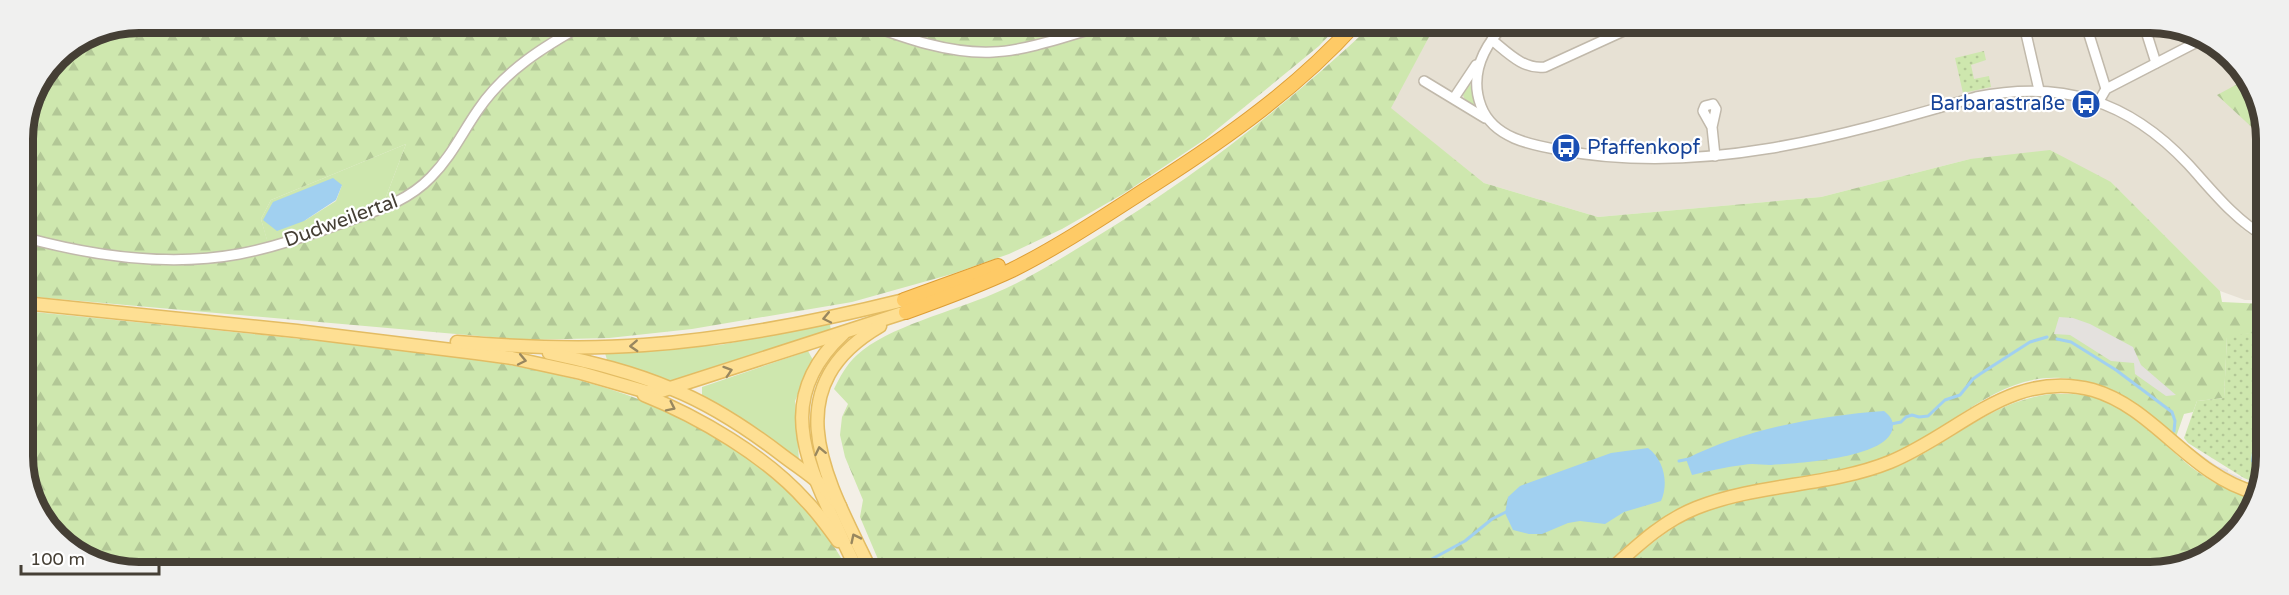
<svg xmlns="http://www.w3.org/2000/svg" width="2289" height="595" viewBox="0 0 2289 595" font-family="'Varela Round',sans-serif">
<defs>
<pattern id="forest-firs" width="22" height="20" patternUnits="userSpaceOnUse" patternTransform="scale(1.5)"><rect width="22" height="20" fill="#cee7ae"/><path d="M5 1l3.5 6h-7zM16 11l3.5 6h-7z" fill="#b2c796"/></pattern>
<pattern id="park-dots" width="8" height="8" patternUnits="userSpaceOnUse" patternTransform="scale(1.5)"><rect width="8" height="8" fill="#cee7ae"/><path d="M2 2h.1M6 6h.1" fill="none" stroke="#b2c796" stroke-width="1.8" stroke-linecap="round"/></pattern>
</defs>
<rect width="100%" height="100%" fill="#f3efe6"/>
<!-- residential -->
<polygon fill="#e7e1d4" points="1436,24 2173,25 2232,56 2264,116 2264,217 2258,221 2249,220 2241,228 2264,244 2264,300 2245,300 2220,291 2111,182 1970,159 1821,197 1598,217 1484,183 1390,108"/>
<!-- grass -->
<g fill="#cee7ae" fill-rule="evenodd">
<polygon points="1470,83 1475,104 1474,106 1465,100 1463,95"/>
<path d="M406 144 384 202 268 244 261 219 271 200ZM342 185 336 201 304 221Z"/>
<polygon points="830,324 831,331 671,382 607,360 605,353 720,345"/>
<polygon points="808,351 813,360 795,401 799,461 702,398 702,387"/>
</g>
<!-- forest -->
<g fill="url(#forest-firs)" fill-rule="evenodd">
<path d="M139 23 1340 24 1319 46 1204 140 1123 194 1062 229 1009 254 952 274 852 302 692 329 609 338 523 340 24 296 23 132 31 94 57 56 95 31ZM406 144 384 202 268 243 261 219 271 200Z"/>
<path d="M1373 24H1436L1391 108 1484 183 1598 217 1821 197 1970 159 2050 150 2111 182 2220 291 2222 302 2264 304V331L2227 337 2224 398 2197 401 2193 412 2184 414 2176 437C2144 407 2107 381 2062 378 1995 373 1945 435 1886 457 1824 480 1755 478 1692 503 1655 518 1627 545 1597 572L883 571 860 517 863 500 845 457 840 435 842 417 848 404 834 389C840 377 846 365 857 355 887 327 954 311 993 294 1029 279 1062 258 1096 237 1196 176 1288 104 1373 24Z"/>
<polygon points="2245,80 2264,116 2264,183 2258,167 2258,133 2217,95"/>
<path d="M24 311C129 321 234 332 339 343 491 360 652 372 772 478 784 488 798 499 809 511 824 529 837 551 849 571L116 570 57 539 25 479Z"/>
<path d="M2051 394C2064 394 2080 393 2093 397 2131 409 2161 442 2191 467 2209 481 2231 492 2252 499L2227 544 2157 572H1619C1643 550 1667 529 1696 515 1757 487 1829 493 1891 469 1948 447 1988 401 2051 394Z"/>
</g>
<!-- park -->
<g fill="url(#park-dots)">
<polygon points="1984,51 1986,60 1971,65 1974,79 1989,76 1991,87 1963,93 1955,58"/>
<polygon points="2264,331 2264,479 2261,485 2244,478 2188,443 2184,438 2197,401 2224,398 2227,336"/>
</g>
<!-- parking -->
<g fill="#e4e1de">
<polygon points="2059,317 2073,318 2090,324 2133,347 2141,365 2176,395 2166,396 2135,374 2134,363 2111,361 2070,335 2054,334"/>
<polygon points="2190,447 2217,466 2228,470 2228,472 2242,478 2238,486 2185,454"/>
</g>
<!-- water -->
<g fill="#a1d0f0">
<polygon points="333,178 342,185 336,200 304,221 277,231 263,220 273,202"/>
<path d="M1884 411C1890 416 1895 421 1892 431 1882 459 1797 463 1771 465 1761 465 1752 463 1743 465 1726 467 1709 471 1692 475L1686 459C1745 429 1817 416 1884 411Z"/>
<polygon points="2254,433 2264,433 2264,463 2251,462"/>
<path d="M1648 448C1664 460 1669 483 1661 501L1624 512 1605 524 1580 521 1568 523 1542 534H1529L1513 530 1505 513 1508 497 1520 486 1611 453Z"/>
</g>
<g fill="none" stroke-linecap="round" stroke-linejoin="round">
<!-- stream -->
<g stroke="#a1d0f0" stroke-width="3">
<polyline points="2057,339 2071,342 2116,370 2172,412 2175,421 2174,431"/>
<polyline points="1891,424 1901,422 1906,417 1912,415 1919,417 1928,416 1945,400 1960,395 1973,379 1980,374 2030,342 2047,337"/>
<polyline points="1679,461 1689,459"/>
<polyline points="1408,572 1465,541 1492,519 1506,512"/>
</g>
<!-- minor casing -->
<g stroke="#c1b9ab" stroke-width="12">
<g id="minor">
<path d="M864 23C905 38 949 54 993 52 1027 51 1076 33 1109 24"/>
<path d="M1505 24C1483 47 1469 74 1481 106 1493 138 1531 145 1560 150 1702 177 1841 136 1976 97 2062 80 2128 100 2188 164 2211 189 2234 219 2264 236"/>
<polyline points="2024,25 2039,90"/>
<polyline points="2086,25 2106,89"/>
<polyline points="2144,25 2156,63"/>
<path d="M1492 40C1508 53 1524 70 1545 67L1639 24"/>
<polyline points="1424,81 1485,118"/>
<polyline points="1454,98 1476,65"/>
<polyline points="2099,101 2106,89 2201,40"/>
<polyline points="1712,127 1703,111 1705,106 1713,104 1716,109 1712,127 1715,156"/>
<path d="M23 237C92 256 168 267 239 254 277 247 312 234 348 221 378 210 408 201 431 177 451 157 462 133 478 110 505 70 545 46 586 23"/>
</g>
</g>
<!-- major casing -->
<g stroke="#e3bc63" stroke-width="15">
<g id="major">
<polyline points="24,303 297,331 476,353 512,358 581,373 647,392 658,392 906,312"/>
<path d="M843 334C784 389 798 443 828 508 838 529 847 551 858 571"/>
<path d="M457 342C519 347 581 350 644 345 732 339 819 321 904 300"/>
<path d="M549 353C590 362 633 372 672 389 712 405 748 429 782 455 807 474 820 480 840 506"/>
<path d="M644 395C699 417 766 456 806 501 818 513 828 527 838 541"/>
<path d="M871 571C830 485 770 390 880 326"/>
<path d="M1608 572C1635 548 1661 522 1696 508 1758 483 1828 487 1890 462 1959 434 2011 368 2093 390 2155 408 2189 475 2256 493"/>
</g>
</g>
<!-- highway casing -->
<g stroke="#dd9e35" stroke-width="16">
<g id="highway">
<polyline points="904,300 998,266"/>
<path d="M906 312C942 299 978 286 1012 270 1062 245 1109 213 1156 183 1228 137 1298 87 1355 24"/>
</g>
</g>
<!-- minor -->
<use href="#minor" stroke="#fff" stroke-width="9"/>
<!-- major -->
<use href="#major" stroke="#fedf93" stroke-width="12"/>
<!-- highway -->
<use href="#highway" stroke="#feca66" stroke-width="14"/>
</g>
<!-- one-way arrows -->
<defs><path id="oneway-chevron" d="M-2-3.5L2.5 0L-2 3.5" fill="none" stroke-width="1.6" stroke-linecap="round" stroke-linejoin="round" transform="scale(1.5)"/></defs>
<g stroke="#98875f">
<use href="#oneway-chevron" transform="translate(827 318) rotate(168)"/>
<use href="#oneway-chevron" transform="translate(634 346) rotate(177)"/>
<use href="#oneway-chevron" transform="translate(522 360) rotate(12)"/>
<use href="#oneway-chevron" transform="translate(728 371) rotate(-18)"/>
<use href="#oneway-chevron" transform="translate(671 407) rotate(26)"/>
<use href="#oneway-chevron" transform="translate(820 451) rotate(-102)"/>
<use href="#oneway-chevron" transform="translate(855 538) rotate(-116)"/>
</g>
<!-- icons -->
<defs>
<g id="bus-disc" transform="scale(1.5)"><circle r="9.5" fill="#1a4fb4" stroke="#fff"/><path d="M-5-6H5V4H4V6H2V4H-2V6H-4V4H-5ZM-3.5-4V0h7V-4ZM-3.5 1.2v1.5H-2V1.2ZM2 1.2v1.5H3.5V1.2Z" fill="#fff"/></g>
</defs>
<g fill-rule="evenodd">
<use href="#bus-disc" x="2086" y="104"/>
<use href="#bus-disc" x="1566" y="148"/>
</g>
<g text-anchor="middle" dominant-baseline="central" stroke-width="4.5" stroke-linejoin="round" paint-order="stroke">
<!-- transit labels -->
<g font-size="20" fill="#164399" stroke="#fff" text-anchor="end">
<text x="2065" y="104">Barbarastraße</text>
<text x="1587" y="148" text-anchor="start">Pfaffenkopf</text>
</g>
<!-- street labels -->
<g font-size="20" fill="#453f35" stroke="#fff">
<text transform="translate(341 221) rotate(-20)">Dudweilertal</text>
</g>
</g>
<!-- crop -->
<path d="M0 0H2289V595H0ZM139 33H2150A106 106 0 0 1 2256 139V456A106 106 0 0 1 2150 562H139A106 106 0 0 1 33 456V139A106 106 0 0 1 139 33Z" fill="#f0f0ef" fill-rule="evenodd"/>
<path fill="none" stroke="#453f35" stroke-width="8" d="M139 33H2150A106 106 0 0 1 2256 139V456A106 106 0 0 1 2150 562H139A106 106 0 0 1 33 456V139A106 106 0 0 1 139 33Z"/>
<!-- scale -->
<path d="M21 565v9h138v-9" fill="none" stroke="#453f35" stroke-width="3"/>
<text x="30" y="565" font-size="18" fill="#453f35" stroke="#ffffff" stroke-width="4.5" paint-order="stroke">100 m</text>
</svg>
